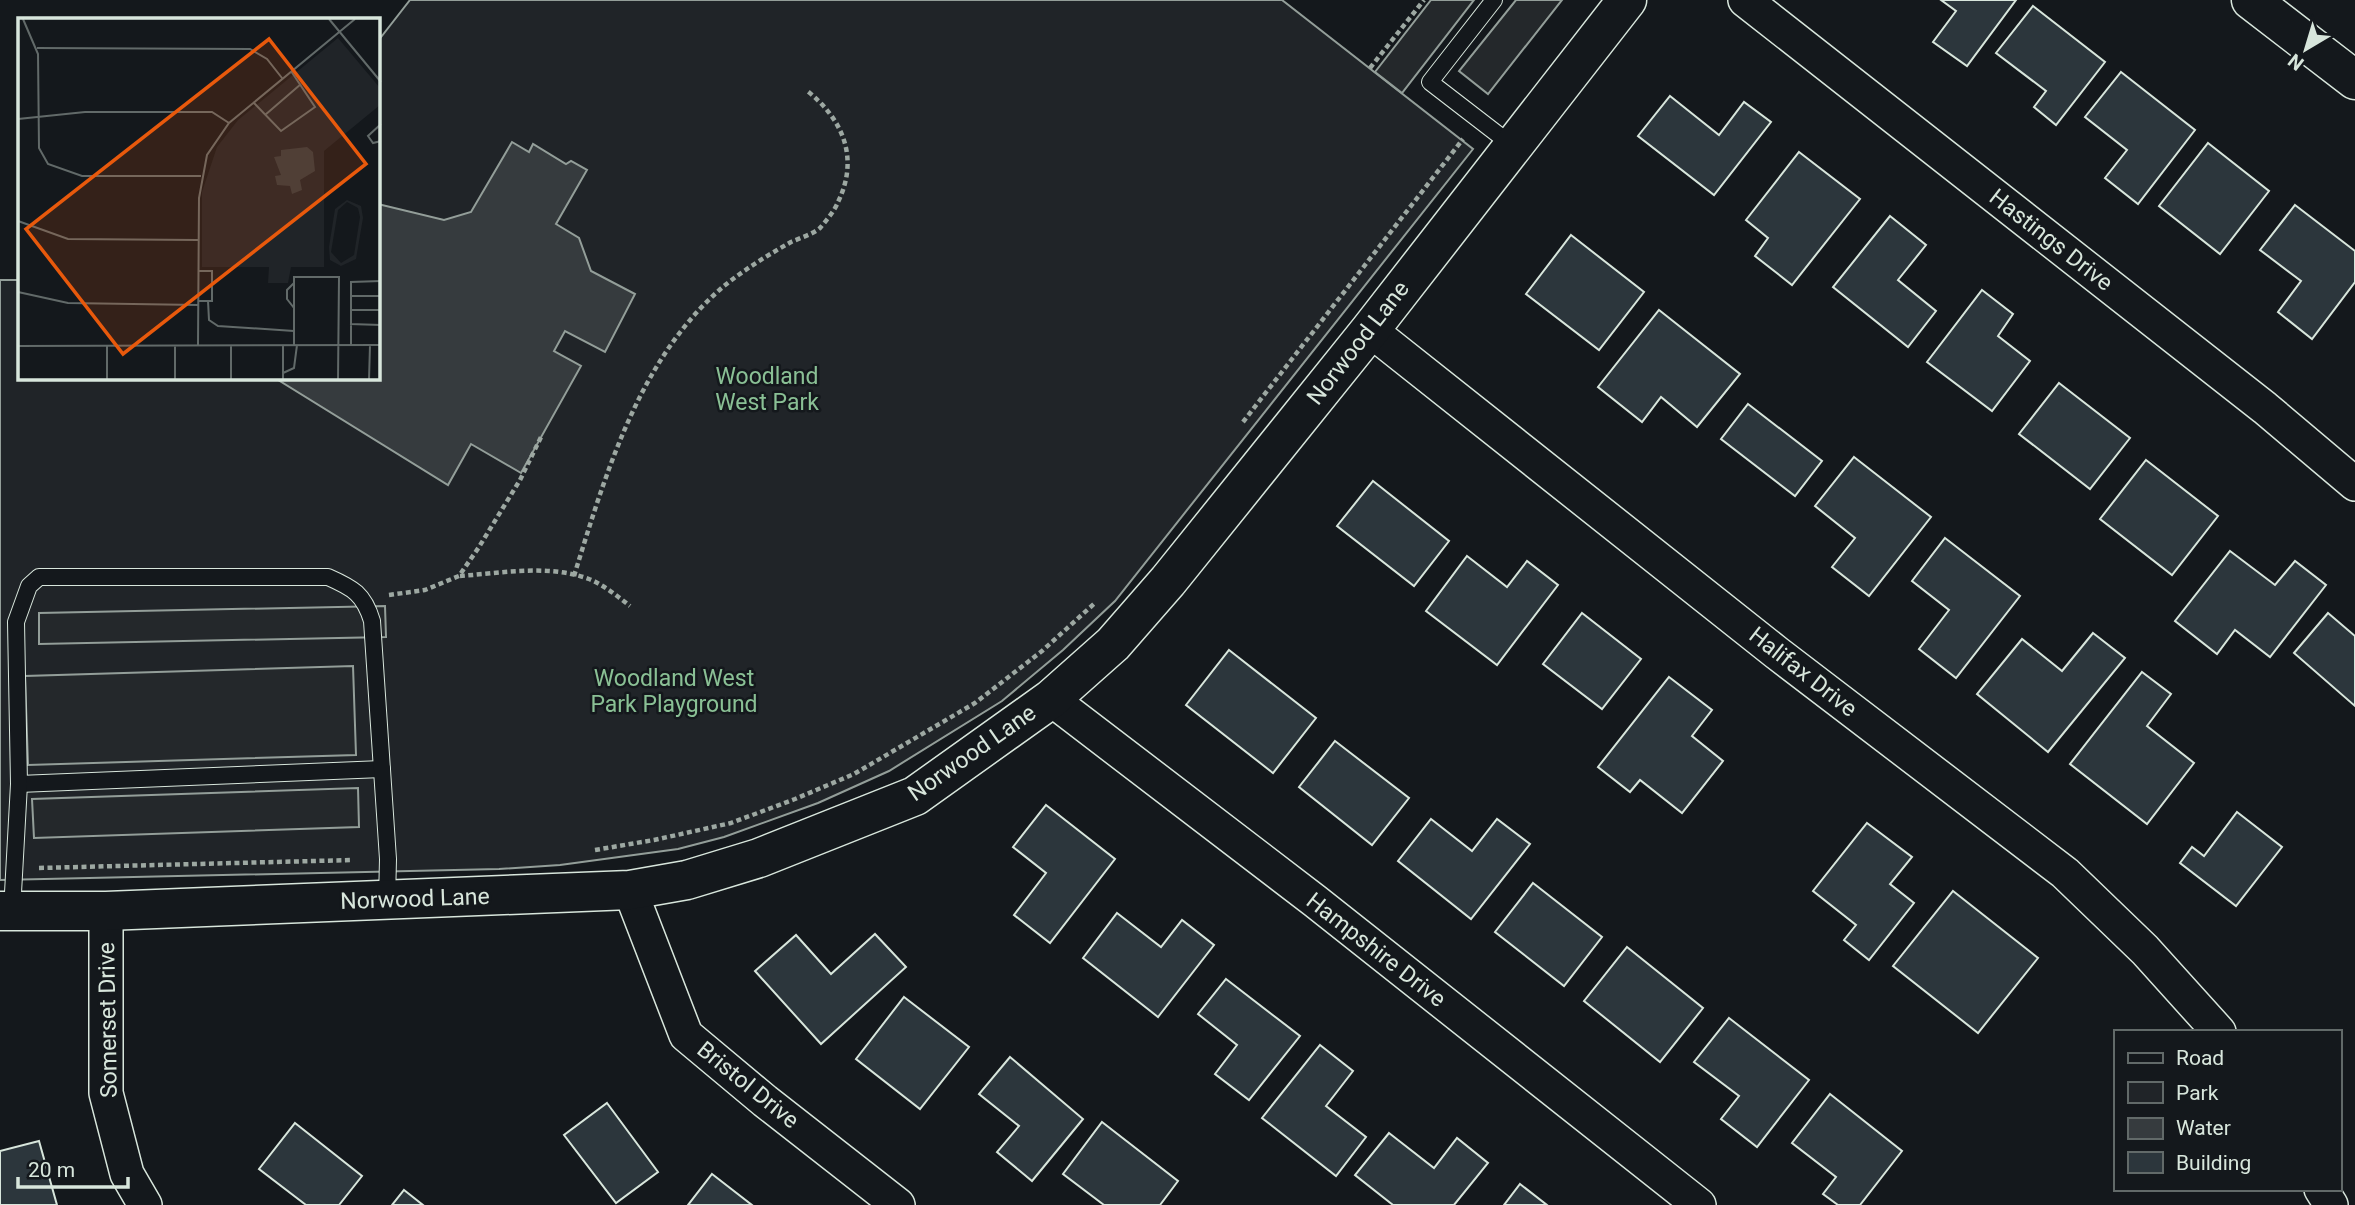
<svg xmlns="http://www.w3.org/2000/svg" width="2355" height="1205" viewBox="0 0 2355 1205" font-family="Roboto,sans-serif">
<rect width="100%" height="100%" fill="#14181c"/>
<!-- green -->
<polygon fill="#202428" stroke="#939e99" stroke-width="2" points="410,0 1282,0 1473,149 1115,601 1063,650 1002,701 889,771 818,803 724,837 678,849 560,865 499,869 0,880 0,280 19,280 19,378 378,378 378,41"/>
<!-- parking -->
<g fill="#24282b" stroke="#939e99" stroke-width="2">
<polygon points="1431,0 1474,0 1402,93 1375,72"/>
<polygon points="1516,0 1562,0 1488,94 1459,71"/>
<polygon points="385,606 386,637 39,644 39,613"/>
<polygon points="353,666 356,755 28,765 25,676"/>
<polygon points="358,788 359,827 34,838 32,799"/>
</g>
<!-- water -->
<polygon fill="#363b3e" stroke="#939e99" stroke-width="2" points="512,142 529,152 533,144 566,164 571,161 587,170 556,224 579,238 591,271 635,294 605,352 565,331 554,351 581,366 521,473 471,444 448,485 275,378 378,378 378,204 444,220 471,212"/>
<!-- building -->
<g fill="#2c363c" stroke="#d8e6dc" stroke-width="2">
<polygon points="1941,0 2016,0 1967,66 1933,42 1956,11"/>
<polygon points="2033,6 2105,62 2056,125 2034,107 2046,91 1996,53"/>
<polygon points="2121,72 2195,130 2138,204 2105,178 2127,150 2085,117"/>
<polygon points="1670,96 1719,135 1744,102 1771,122 1714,195 1638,136"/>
<polygon points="2208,143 2269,191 2220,254 2159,206"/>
<polygon points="1799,152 1860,199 1792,285 1755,256 1768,238 1746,220"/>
<polygon points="2295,205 2355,251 2355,282 2312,339 2278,312 2301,281 2260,250"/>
<polygon points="1890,216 1926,245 1898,280 1936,311 1908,347 1833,287"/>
<polygon points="1571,235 1644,292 1599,350 1526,294"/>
<polygon points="1982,290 2013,314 1998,336 2030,361 1992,411 1927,362"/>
<polygon points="1659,310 1740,374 1697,427 1661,397 1642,422 1598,387"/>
<polygon points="2059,383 2130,438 2090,489 2019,434"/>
<polygon points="1748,404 1822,461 1795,496 1721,439"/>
<polygon points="1854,457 1931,517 1869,596 1832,567 1855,538 1815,506"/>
<polygon points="2146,460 2218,516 2172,575 2100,519"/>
<polygon points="1373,481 1449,541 1414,586 1337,526"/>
<polygon points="1945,538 2020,596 1956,678 1919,649 1949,610 1912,581"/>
<polygon points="2230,551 2275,585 2295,561 2326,585 2270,657 2235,630 2217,654 2175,621"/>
<polygon points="1467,556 1507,587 1527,561 1558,585 1497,665 1426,611"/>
<polygon points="1582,613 1641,659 1602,709 1543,664"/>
<polygon points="2328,613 2355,636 2355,706 2294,653"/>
<polygon points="2093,633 2125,658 2048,752 1977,694 2022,639 2062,671"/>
<polygon points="1229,650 1316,718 1273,773 1186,705"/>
<polygon points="2142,672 2171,694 2147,726 2194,763 2147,824 2070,764"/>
<polygon points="1669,677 1712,710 1692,736 1723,761 1682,813 1640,780 1630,792 1598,767"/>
<polygon points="1335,741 1409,798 1372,845 1299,787"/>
<polygon points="1046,805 1115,859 1050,943 1014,915 1046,873 1013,847"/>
<polygon points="2237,812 2282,847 2236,906 2180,863 2192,847 2204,856"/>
<polygon points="1431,819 1472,851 1497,819 1530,844 1471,919 1398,861"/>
<polygon points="1867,823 1912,857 1890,884 1914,903 1869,960 1844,940 1856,925 1813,891"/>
<polygon points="1533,883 1602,937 1564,986 1495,932"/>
<polygon points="1953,891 2038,958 1978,1033 1893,966"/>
<polygon points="1117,913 1161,947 1182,920 1214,945 1158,1017 1083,958"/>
<polygon points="875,934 906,967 821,1044 755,971 796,935 831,974"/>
<polygon points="1627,947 1703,1008 1660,1062 1584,1001"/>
<polygon points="1226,979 1300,1036 1249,1100 1215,1074 1237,1045 1198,1014"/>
<polygon points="904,997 969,1047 920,1109 856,1059"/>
<polygon points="1729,1018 1809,1080 1757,1147 1721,1119 1739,1096 1694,1062"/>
<polygon points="1320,1045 1353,1071 1326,1106 1366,1137 1336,1176 1262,1118"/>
<polygon points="1010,1057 1083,1119 1032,1181 997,1152 1019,1126 979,1094"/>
<polygon points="1830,1094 1902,1151 1860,1205 1838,1205 1823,1194 1836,1177 1792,1143"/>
<polygon points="607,1103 658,1172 616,1203 564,1135"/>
<polygon points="1102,1122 1178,1181 1160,1205 1104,1205 1063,1174"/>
<polygon points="295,1123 362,1176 339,1205 306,1205 259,1169"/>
<polygon points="1389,1133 1434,1168 1457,1138 1488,1163 1454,1205 1393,1205 1355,1175"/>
<polygon points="39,1141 57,1205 0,1205 0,1151"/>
<polygon points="712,1174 752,1205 688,1205"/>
<polygon points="1520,1184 1547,1205 1504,1205"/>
<polygon points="404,1190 423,1205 392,1205"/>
</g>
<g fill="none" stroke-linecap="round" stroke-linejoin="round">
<!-- lane casing -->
<g stroke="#d8e6dc" stroke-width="18">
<g id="lane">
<polyline points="1494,0 1430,82 1513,146"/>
<polyline points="19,784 382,769"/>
<path d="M12 911 19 784 16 622 29 586 39 577H328C353 588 364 594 372 621L388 859 387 900"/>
</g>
</g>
<!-- street casing -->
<g stroke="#d8e6dc" stroke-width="36">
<g id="street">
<polyline points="1745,0 2265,408 2355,484"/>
<polyline points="1370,330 1777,653 2065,873 2145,950 2219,1032"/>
<polyline points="1051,699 1315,901 1699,1205"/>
<polyline points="630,890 686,1035 765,1101 898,1205"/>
<polyline points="106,911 106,1093 127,1174 145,1205"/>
<polyline points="2321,1189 2331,1205"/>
</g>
</g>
<!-- secondary casing -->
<g stroke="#d8e6dc" stroke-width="41">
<g id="secondary">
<polyline points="2251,0 2355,80"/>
<polyline points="0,911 106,911 630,890 687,880 759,858 915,796 1051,699 1113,644 1168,581 1370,330 1627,0"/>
</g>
</g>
<!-- path -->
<g stroke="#9da8a2" stroke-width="4.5" stroke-dasharray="5 3.5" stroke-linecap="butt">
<polyline points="1370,68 1424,0"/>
<polyline points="1243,422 1463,139"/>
<path d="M460 576C501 573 549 564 589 579 604 585 617 596 630 606"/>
<path d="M574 576C606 473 639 358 724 286 745 269 768 255 791 242 800 238 813 234 820 228 826 221 835 210 838 202 860 157 842 118 806 90"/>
<polyline points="389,595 425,590 459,576 479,547 520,480 542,435"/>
<polyline points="595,850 654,840 731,823 795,799 854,774 975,703 1042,651 1096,602"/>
<polyline points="39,868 353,860"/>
</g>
<!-- lane -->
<use href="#lane" stroke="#14181c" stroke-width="16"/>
<!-- street -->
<use href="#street" stroke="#14181c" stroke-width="33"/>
<!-- secondary -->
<use href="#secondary" stroke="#14181c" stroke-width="38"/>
</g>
<g text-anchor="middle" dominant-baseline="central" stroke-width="5" stroke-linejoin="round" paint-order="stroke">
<!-- street labels -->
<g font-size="23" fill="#d8e6dc" stroke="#14181c">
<text transform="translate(2051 240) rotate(38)">Hastings Drive</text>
<text transform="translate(1358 343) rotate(-52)">Norwood Lane</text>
<text transform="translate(1803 672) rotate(38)">Halifax Drive</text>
<text transform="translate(972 753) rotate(-35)">Norwood Lane</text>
<text transform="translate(415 899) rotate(-2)">Norwood Lane</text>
<text transform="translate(1376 950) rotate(38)">Hampshire Drive</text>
<text transform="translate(108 1020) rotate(-91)">Somerset Drive</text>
<text transform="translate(748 1085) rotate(39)">Bristol Drive</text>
</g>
<!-- park labels -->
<g font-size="23" fill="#8ac095" stroke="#14181c">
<text x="767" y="376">Woodland<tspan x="767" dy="26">West Park</tspan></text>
<text x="674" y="678">Woodland West<tspan x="674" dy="26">Park Playground</tspan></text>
</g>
</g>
<!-- overview -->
<g transform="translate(18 18)">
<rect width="362" height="362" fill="#14181c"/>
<path d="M320 20 362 70V87L306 133V249H273L270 265H250L251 249H184V174L199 129 220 102ZM329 182 343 188 345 200 338 241 323 248 312 242 311 229 317 191ZM329 184 340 190 342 199 336 237 323 245 313 234 320 192Z" fill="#202428" fill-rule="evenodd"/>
<path d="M289 129 295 134 297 153 282 162 284 172 274 176 272 168 259 167 257 158 263 157 256 139 263 138V132Z" fill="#363b3e"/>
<path fill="none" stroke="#626a69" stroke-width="2" d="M5 1 20 36 21 130 30 146 64 158H183M311 1 363 64M19 30 232 31 249 41 264 60M235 84 263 113 297 89 273 53M247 97 283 66M0 101 67 94H194L211 105M363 106 350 118 355 125 363 123M0 203 50 221 180 222M180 253H194V283H180M0 274 50 285 180 287M332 278H363M190 283 191 302 200 308 276 313M276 290 269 281V272L276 265M332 292H363M332 306 363 307M180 327 181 180 189 137 211 105 337 1M276 327V259H321L320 362M333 327V264L363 263M0 328 363 327M89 328V362M265 355 276 350 279 327M157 362V327M213 362V327M265 362V327M351 362 352 327"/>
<path fill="#e8590c" fill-opacity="0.15" stroke="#e8590c" stroke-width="3.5" d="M251 21 348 146 105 336 8 211Z"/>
<rect width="362" height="362" fill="none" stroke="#d8e6dc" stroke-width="3.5"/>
</g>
<!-- legend -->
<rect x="2114" y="1030" width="228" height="161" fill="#14181c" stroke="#626a69" stroke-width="2"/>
<rect x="2128" y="1053" width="35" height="10" fill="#14181c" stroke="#626a69" stroke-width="2"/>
<text x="2176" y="1065" font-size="21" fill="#d8e6dc">Road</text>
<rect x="2128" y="1082" width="35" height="21" fill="#202428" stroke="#626a69" stroke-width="2"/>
<text x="2176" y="1100" font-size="21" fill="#d8e6dc">Park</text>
<rect x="2128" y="1118" width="35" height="21" fill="#363b3e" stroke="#626a69" stroke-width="2"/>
<text x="2176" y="1135" font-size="21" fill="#d8e6dc">Water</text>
<rect x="2128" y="1152" width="35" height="21" fill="#2c363c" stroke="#626a69" stroke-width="2"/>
<text x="2176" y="1170" font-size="21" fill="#d8e6dc">Building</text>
<!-- north arrow -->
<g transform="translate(2306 49) rotate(218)" stroke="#14181c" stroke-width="5" paint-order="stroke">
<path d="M0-5L12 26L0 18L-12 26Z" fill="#d8e6dc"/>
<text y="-10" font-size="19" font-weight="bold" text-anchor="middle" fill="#d8e6dc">N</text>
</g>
<!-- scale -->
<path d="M18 1177v10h110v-10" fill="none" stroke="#d8e6dc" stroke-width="3.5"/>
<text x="28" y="1177" font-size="21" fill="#d8e6dc" stroke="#14181c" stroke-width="5" paint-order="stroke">20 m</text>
</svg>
